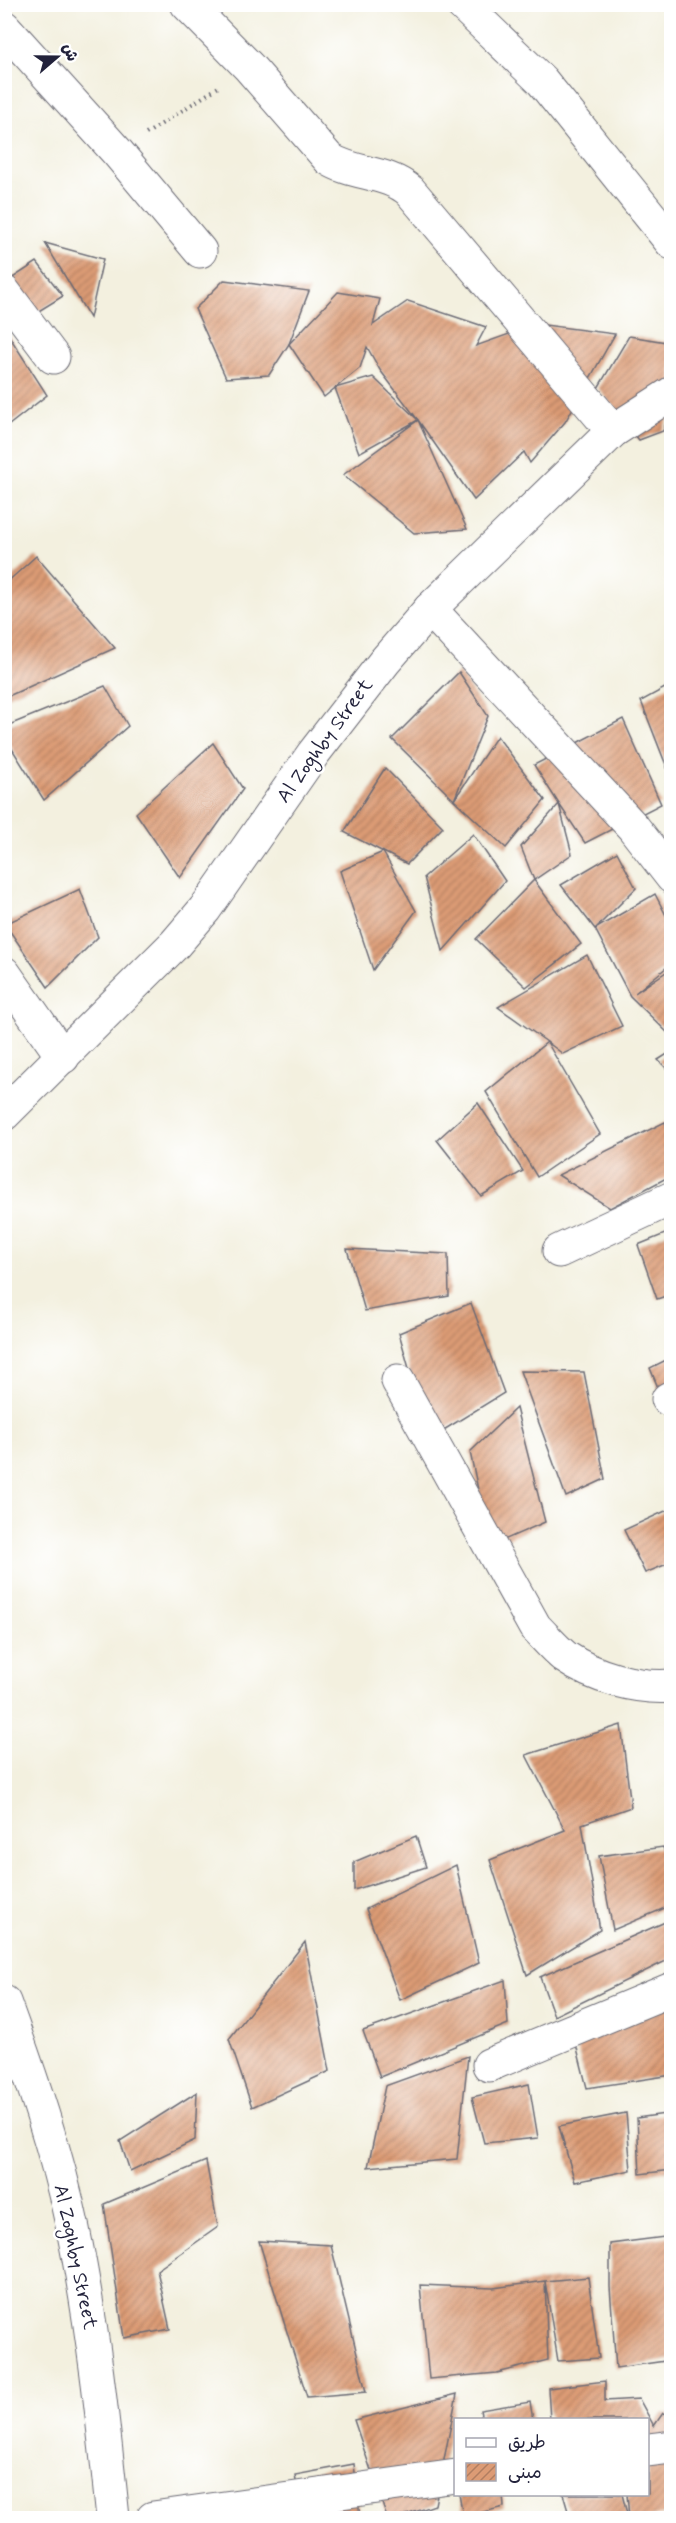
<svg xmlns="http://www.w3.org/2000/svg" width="676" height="2523" viewBox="0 0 676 2523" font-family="Mynerve,'Playpen Sans Arabic',sans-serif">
<defs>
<pattern id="building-hatch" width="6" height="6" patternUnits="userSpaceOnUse" patternTransform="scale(1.5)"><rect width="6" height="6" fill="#dc9b75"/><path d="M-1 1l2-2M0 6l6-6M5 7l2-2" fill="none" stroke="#b27e61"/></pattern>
</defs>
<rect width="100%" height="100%" fill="#fff"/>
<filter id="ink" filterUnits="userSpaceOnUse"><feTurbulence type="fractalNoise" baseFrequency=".0167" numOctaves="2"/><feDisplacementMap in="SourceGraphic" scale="12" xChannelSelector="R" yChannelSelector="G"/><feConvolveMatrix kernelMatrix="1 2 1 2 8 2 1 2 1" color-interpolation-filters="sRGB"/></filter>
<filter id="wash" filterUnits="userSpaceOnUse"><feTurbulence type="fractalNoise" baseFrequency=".008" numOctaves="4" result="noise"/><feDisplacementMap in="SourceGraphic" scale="24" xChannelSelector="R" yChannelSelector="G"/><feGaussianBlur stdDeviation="1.35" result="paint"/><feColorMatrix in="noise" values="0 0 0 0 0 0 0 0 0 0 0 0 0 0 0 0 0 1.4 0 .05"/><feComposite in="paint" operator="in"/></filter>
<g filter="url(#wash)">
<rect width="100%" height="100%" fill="#f3f0df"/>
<g id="blocks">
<!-- building -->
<g fill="url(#building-hatch)">
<polygon points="45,243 103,259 90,318"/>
<polygon points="37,262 63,296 8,330 5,326 5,283"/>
<polygon points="224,280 309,291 289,344 269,375 226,378 195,309"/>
<polygon points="338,292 380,299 373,325 408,301 486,327 476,346 537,324 615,334 565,422 530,463 524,452 474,500 418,420 467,529 414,533 343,475 418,420 380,370 367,347 360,368 324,397 289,344"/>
<polygon points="4,328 47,395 4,429"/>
<polygon points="629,336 672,343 672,407 663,431 639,440 598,388"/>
<polygon points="373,377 418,420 359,453 335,388"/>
<polygon points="36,556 115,648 4,698 4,585"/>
<polygon points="459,672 488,716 454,800 497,736 545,800 506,848 454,800 392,739"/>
<polygon points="672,684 672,778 671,778 641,701"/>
<polygon points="105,686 128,726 44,800 4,736 4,727"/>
<polygon points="623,719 661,804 585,843 559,804 572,854 534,880 521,847 559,804 534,765"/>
<polygon points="213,743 243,789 180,878 136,813"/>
<polygon points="385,768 443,827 407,864 344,832"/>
<polygon points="473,834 505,881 443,951 424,877"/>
<polygon points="383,852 416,911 373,970 340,871"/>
<polygon points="617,852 636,888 595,929 655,894 672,927 672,963 635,993 672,968 672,1037 630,996 595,929 561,885"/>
<polygon points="534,880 581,944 526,987 476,939"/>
<polygon points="80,889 98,937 48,987 5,924"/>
<polygon points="587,955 622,1026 563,1054 547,1042 600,1134 537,1177 486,1092 547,1042 498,1007"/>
<polygon points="672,1051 672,1074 658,1060"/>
<polygon points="478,1103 523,1171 481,1196 437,1140"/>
<polygon points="665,1122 672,1135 672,1175 610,1208 558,1175"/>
<polygon points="672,1231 672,1294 657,1299 638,1245"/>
<polygon points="347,1249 448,1254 449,1296 365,1311"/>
<polygon points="471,1303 504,1393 429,1439 399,1333"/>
<polygon points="672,1357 672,1411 668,1412 650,1368"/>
<polygon points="520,1371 584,1372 605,1479 566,1497"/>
<polygon points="516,1408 545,1522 490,1546 470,1452"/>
<polygon points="672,1508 672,1562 645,1573 624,1530"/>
<polygon points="621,1725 631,1807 582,1824 600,1930 527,1975 490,1860 565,1830 526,1755"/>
<polygon points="416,1836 426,1867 354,1890 354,1862"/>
<polygon points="663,1847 672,1873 672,1905 613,1930 599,1856"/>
<polygon points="456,1865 479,1963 400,2000 366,1909"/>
<polygon points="672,1919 672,1958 554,2016 540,1977"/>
<polygon points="305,1942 330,2071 252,2107 229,2039"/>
<polygon points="505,1980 508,2024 380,2077 363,2031"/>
<polygon points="672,2003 672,2075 587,2088 575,2040"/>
<polygon points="468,2056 457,2159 368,2167 385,2086"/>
<polygon points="529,2084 538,2138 484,2143 472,2097"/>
<polygon points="197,2092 195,2140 130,2171 120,2141"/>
<polygon points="626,2113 631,2170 575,2182 559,2126"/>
<polygon points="672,2113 672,2170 640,2174 637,2118"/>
<polygon points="206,2161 218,2227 157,2270 170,2329 124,2338 104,2204"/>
<polygon points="672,2236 672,2360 616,2368 610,2287 610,2244"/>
<polygon points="259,2241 331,2245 366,2392 307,2397"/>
<polygon points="588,2277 599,2358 558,2361 545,2281 548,2360 497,2373 429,2379 420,2285 493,2288 545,2281"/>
<polygon points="605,2381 605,2401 639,2399 654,2426 663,2413 672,2415 672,2513 647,2518 629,2518 627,2494 648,2494 648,2420 550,2420 548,2388"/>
<polygon points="457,2394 435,2505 398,2518 387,2518 354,2420"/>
<polygon points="530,2402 533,2420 482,2420 480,2410"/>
<polygon points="354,2464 360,2518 302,2518 295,2475"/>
<polygon points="459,2494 503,2494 504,2507 463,2517"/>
<polygon points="563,2494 622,2494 628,2518 570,2518"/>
</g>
</g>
</g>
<g filter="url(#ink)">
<use href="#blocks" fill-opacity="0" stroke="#6b6a74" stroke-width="1.5"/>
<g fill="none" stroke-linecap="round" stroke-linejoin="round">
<!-- street casing -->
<g stroke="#6b6a74" stroke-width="35">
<g id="street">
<path d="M187 4 249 67 329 159C354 175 387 171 410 191L613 431"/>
<polyline points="462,4 542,81 672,243"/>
<polyline points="4,27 118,153 200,251"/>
<polyline points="4,292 53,357"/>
<polyline points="430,609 633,827 672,877"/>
<polyline points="4,973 63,1057"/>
<polyline points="4,1114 175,944 205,909 313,754 385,661 430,609 613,431 672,393"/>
<polyline points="559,1251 672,1198"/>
<path d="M398 1381 535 1627C545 1637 554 1648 565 1657 594 1677 637 1689 672 1686"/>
<polyline points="668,1399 672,1397"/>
<path d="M4 2002C31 2076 57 2152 73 2229 93 2325 103 2421 113 2518"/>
<polyline points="489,2065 672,1989"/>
<polyline points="648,2450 672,2447"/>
<polyline points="153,2518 456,2476"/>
</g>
</g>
<!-- path -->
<polyline stroke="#6b6a74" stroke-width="4" stroke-dasharray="1.5 4.5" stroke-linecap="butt" points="146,134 220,86"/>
<!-- street -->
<use href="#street" stroke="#fff" stroke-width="33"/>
</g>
</g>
<g text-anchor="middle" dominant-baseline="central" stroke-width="5" stroke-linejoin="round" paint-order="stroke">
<!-- street labels -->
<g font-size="20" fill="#22223b" stroke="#fff">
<text transform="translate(325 741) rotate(-54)">Al Zoghby Street</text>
<text transform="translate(75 2257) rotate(78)">Al Zoghby Street</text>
</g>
</g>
<!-- margin -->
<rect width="676" height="2523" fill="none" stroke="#fff" stroke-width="24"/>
<!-- legend -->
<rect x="454" y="2418" width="195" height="78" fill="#ffffff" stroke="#a7a7b1" stroke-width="1.5"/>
<rect x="466" y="2438" width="30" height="9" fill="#ffffff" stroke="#a7a7b1" stroke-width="1.5"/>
<text x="508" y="2448" font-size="18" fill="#22223b">طريق</text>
<rect x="466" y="2463" width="30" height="18" fill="url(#building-hatch)" stroke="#a7a7b1" stroke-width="1.5"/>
<text x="508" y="2478" font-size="18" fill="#22223b">مبنى</text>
<!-- north arrow -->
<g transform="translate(57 57) rotate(70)" stroke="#ffffff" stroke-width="4.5" paint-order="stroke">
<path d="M0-4.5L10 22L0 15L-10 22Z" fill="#22223b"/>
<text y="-9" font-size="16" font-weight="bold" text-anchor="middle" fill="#22223b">ش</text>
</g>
</svg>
